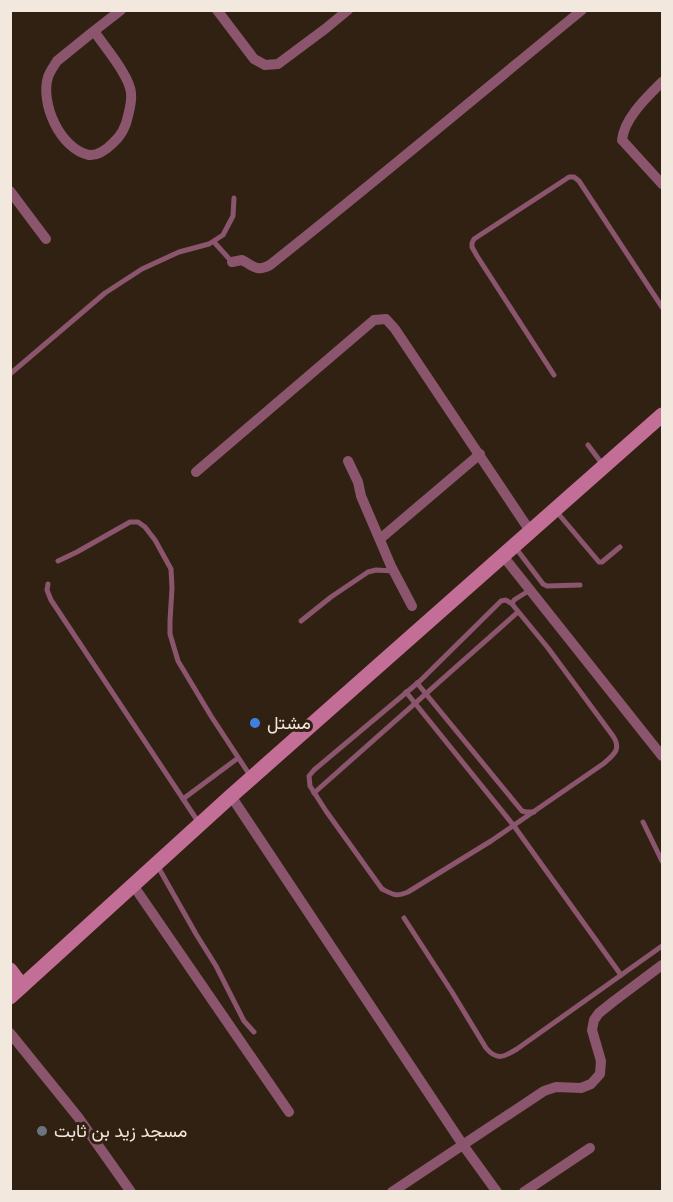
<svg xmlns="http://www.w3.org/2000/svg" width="673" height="1202" viewBox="0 0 673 1202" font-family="'Fira Sans',Vazirmatn,sans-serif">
<rect width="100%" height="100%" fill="#312112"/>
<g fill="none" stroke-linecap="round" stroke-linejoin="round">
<!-- lane -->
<g stroke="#8a556d" stroke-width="5">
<polyline points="214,242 232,262"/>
<polyline points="10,374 105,293 142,269 179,252 209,244 223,235 233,216 234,198"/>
<polyline points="554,375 477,256 472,247 472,243 474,239 563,181 569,177 574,177 579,181 662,307"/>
<polyline points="588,445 603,465"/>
<polyline points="556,511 599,562 602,562 620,547"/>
<polyline points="515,547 543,584 547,586 580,585"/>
<polyline points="58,561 77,552 130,522 138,522 145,527 155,540 171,569 172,588 170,621 170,634 178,661 211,716 251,777"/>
<polyline points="48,584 47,590 51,600 199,823"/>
<path d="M512 604 506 600 501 601 420 681 314 770 309 776 310 786 326 811 382 889C394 895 396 897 408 892L491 841 603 764C613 755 622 750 613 736L548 648 512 604 514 600 530 590"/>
<polyline points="301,621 331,597 368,572 376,570 393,571"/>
<polyline points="417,683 522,811 526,812 534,812"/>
<polyline points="406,692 514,826 621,975"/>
<polyline points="314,793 518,612"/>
<polyline points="183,799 238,758"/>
<polyline points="643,822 662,861"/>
<polyline points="157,865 196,934 216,966 244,1021 254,1032"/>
<path d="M404 918 452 992 486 1048C497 1061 504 1057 517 1049L662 946"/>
</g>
<!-- street -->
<g stroke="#8a556d" stroke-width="10">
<polyline points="217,10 254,59 265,65 278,64 325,29 348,10"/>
<path d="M94 31 57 61C54 66 50 71 48 77 40 103 60 149 89 155 99 156 107 149 113 143 121 136 126 126 128 116 130 108 132 101 131 93 130 76 104 46 94 31L121 10"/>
<path d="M662 82C648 96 624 118 622 140L662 184"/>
<polyline points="10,191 46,239"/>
<path d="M232 262 242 260C253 266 257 272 270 265 375 182 478 95 582 10"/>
<polyline points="348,461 358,482 361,496 391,566 412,606"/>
<polyline points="196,472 374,320 386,319 395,329 530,531"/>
<polyline points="380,539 480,454"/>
<polyline points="503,556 662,756"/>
<polyline points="231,796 463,1145 497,1192"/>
<polyline points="133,885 289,1112"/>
<polyline points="10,1033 78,1117 131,1192"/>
<polyline points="392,1192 544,1091 556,1087 581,1088 591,1084 600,1074 601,1061 592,1030 594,1020 599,1013 614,1001 662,965"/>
<polyline points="524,1192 590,1148"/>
</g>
<!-- secondary -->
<g stroke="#c36e96" stroke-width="15">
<polyline points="10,970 22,986"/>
<polyline points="10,997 231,796 662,415"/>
</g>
</g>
<!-- markers -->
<circle fill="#3f7fe0" stroke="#312112" stroke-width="2" cx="255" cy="723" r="6"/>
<circle fill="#6b7280" stroke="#312112" stroke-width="2" cx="42" cy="1131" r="6"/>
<g text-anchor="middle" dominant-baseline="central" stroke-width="6" stroke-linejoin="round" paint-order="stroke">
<!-- poi labels -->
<g font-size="18" fill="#f3e8de" stroke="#312112" text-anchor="start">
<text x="267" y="723">مشتل</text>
<text x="54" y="1131">مسجد زيد بن ثابت</text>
</g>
</g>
<!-- border -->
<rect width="673" height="1202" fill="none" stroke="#f3e8de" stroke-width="24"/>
</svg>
